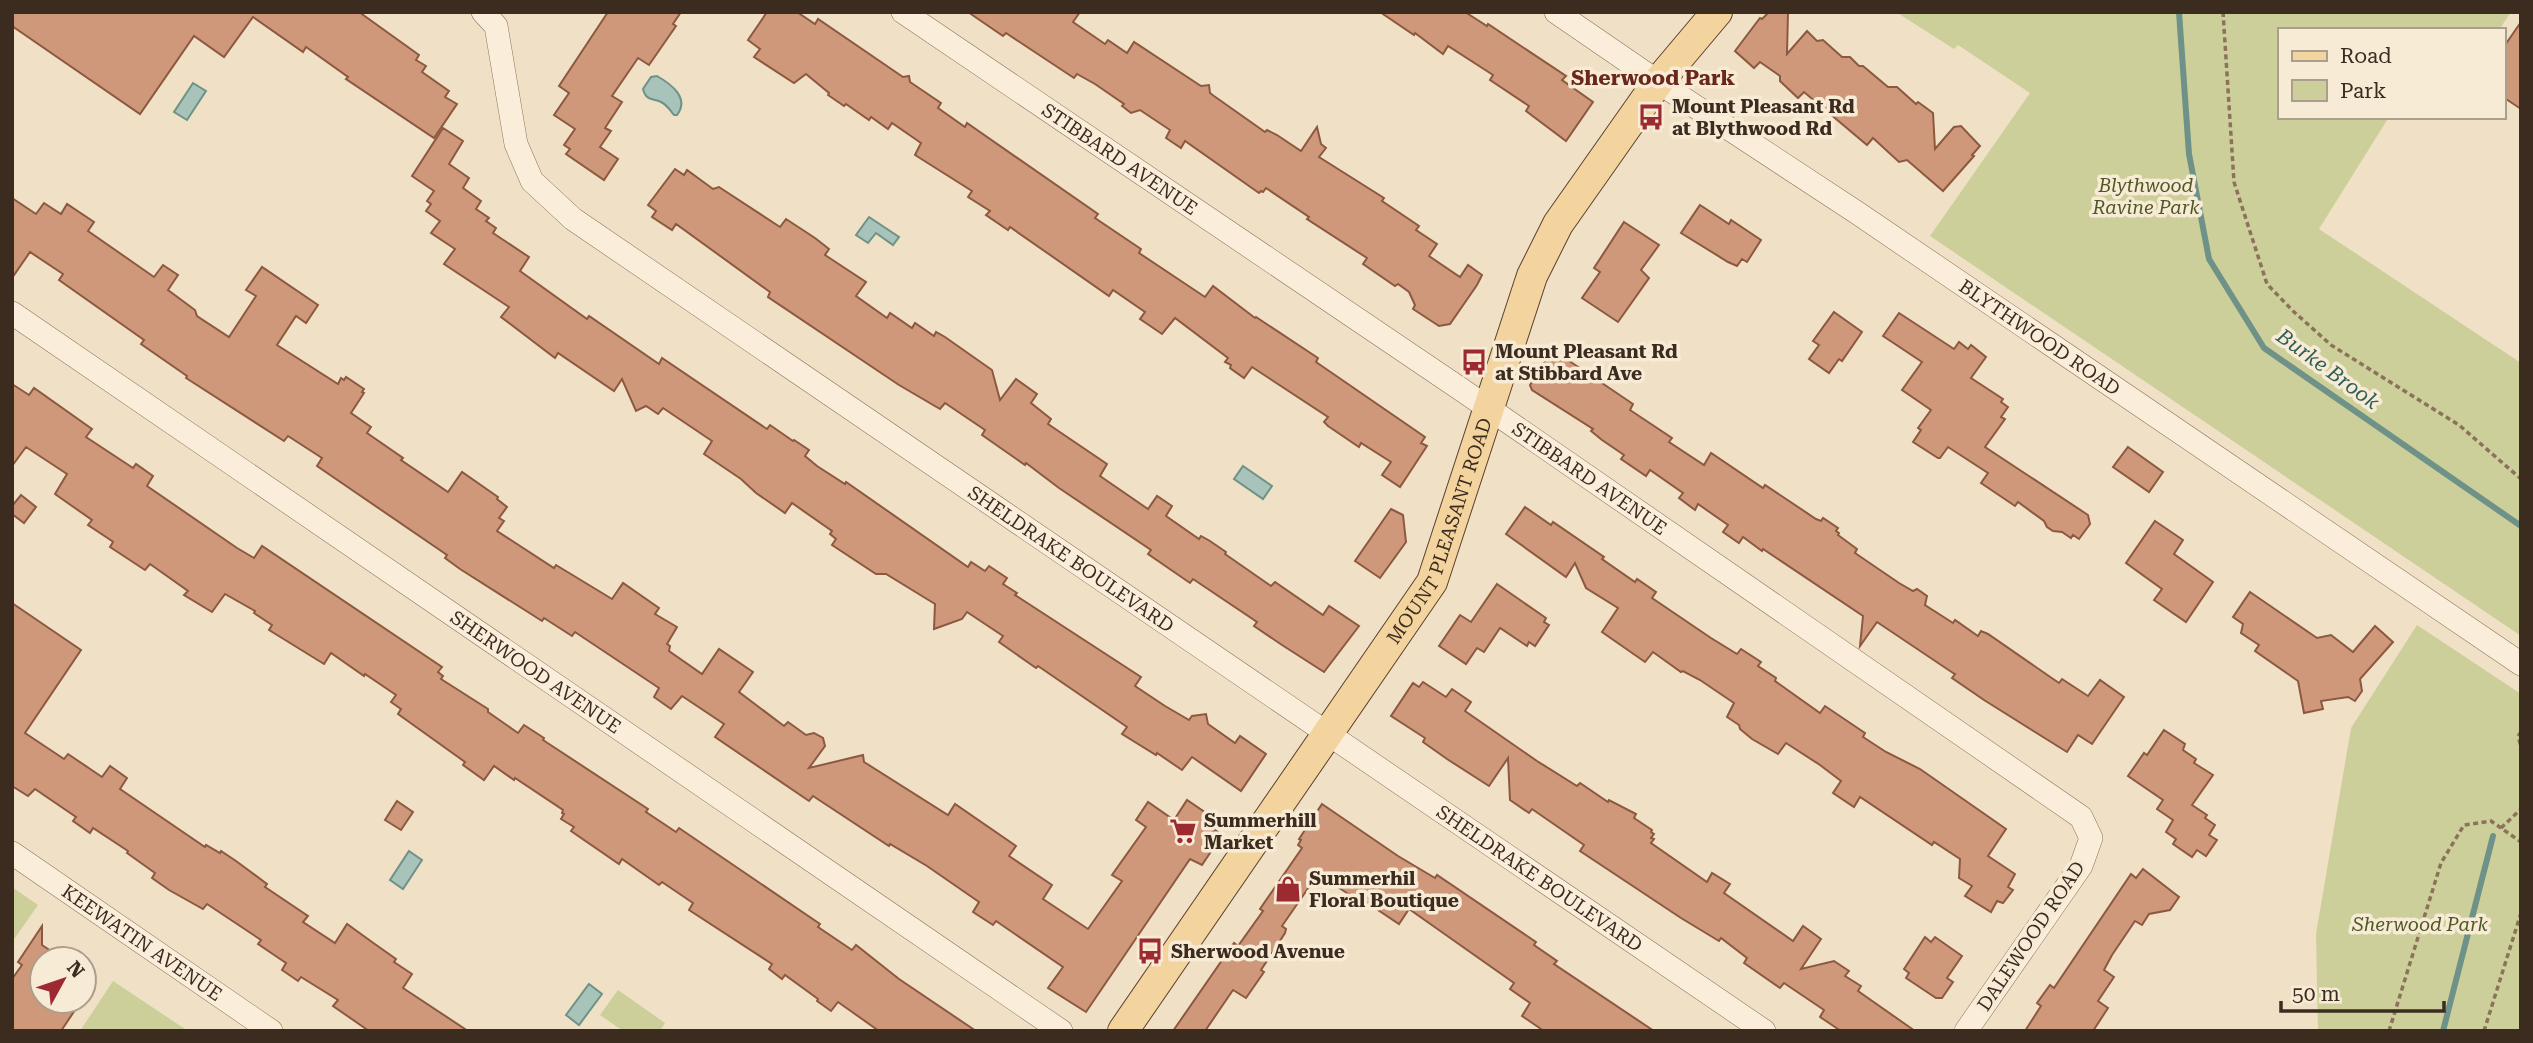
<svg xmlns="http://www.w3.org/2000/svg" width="2533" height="1043" viewBox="0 0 2533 1043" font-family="'Roboto Serif',serif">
<rect width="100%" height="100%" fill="#f0e1c6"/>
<!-- green -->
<g fill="#cccf99">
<polygon points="1896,12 2511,12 2499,30 2279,30 2279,117 2389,117 2319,229 2521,363 2521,636 1930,236 2030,93 1958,45 1954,49"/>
<polygon points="2417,625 2521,694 2521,1031 2318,1031 2316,934 2351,728"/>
<polygon points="12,887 38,905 12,942"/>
<polygon points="113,981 188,1031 80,1031"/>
<polygon points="618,990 665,1023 660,1031 623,1031 600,1015"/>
</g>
<!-- water -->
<g fill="#a8c3b9" stroke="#6e9287" stroke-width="2">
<path d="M657 76C671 84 690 98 677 115H674C670 110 667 105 661 102 652 98 646 101 643 89L651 77Z"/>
<polygon points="193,83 206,91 187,120 174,112"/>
<polygon points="869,217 899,237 893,245 876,233 868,243 856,235"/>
<polygon points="1243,466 1272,486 1263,499 1234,479"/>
<polygon points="409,851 422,860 403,889 390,880"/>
<polygon points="589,984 602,994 579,1025 566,1015"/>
</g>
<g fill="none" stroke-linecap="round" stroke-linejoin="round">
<!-- stream -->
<g stroke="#6e9287" stroke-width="6">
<polyline points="2179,12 2189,154 2209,259 2264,348 2521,526"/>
<polyline points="2443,1031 2493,836"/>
</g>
</g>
<!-- building -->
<g fill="#cf987b" stroke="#8c5940" stroke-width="2">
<polygon points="12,12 359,12 419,55 416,60 426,66 422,72 449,91 445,97 457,104 434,138 346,79 348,77 306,47 303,52 253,17 224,57 194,36 140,114 12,26"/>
<polygon points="608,12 681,12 673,24 676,26 649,65 638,58 612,96 622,102 605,128 611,131 600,147 618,159 604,180 566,154 570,149 564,145 575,129 554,115 569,93 559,86"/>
<polygon points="767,12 797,12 815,24 818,19 903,77 909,76 910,82 941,103 938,108 965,127 967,123 1098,214 1095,218 1141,249 1139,253 1205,297 1213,286 1255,318 1256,317 1318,358 1316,362 1425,437 1421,443 1427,446 1400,487 1382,475 1391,462 1361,443 1359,447 1328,426 1324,422 1328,417 1252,367 1244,378 1230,368 1231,365 1225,362 1228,358 1175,318 1162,334 1140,319 1145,312 1113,290 1109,296 1010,227 1008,230 986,215 990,211 968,197 972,191 915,155 921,143 892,123 888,129 871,117 869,120 846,104 844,106 828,95 829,93 806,74 794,83 754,57 760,49 748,40"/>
<polygon points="968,12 1080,12 1073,22 1105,44 1108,40 1127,53 1134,42 1201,86 1209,85 1210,93 1214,96 1265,132 1267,130 1277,135 1301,151 1317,127 1321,144 1326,148 1319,157 1384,198 1382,201 1419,226 1416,230 1437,244 1429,256 1460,277 1468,265 1482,275 1477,285 1450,324 1439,326 1413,309 1415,305 1409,292 1398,284 1395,286 1363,264 1367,258 1307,219 1309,217 1266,188 1263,192 1261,191 1259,193 1185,141 1181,148 1166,138 1170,130 1140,110 1131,113 1122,106 1124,104 1095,84 1077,74 1074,78 1006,33 1003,36"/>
<polygon points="1380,12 1465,12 1487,26 1488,24 1566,76 1562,80 1593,102 1566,141 1526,111 1529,106 1490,80 1493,75 1448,46 1443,54 1415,33 1414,35"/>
<polygon points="1769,12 1788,12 1787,54 1807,31 1817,41 1823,40 1842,57 1850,57 1859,66 1863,66 1888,87 1897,87 1916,104 1918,102 1933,113 1935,149 1954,127 1961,126 1980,146 1972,155 1974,156 1943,191 1907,160 1899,162 1873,138 1867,145 1804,92 1798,98 1780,81 1780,76 1760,62 1754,68 1735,51 1760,18 1762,19"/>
<polygon points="2521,22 2521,109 2503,97 2503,48"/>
<polygon points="443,128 463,141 449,164 469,178 463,188 481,201 476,209 489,218 486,221 496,228 493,233 529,257 520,271 587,319 589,316 659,364 662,358 767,429 770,425 793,441 794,440 809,450 805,456 817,466 845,484 846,482 968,567 971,562 985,571 989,566 1007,578 1003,584 1017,593 1015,595 1141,677 1135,686 1165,706 1189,720 1192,716 1206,714 1208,724 1235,743 1240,736 1266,754 1241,791 1192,757 1182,770 1157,753 1156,755 1122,734 1127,727 1038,666 1036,668 999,642 1003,636 967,612 962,619 934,629 935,604 886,574 876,574 832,545 836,539 830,534 832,531 792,503 785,513 756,493 741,479 704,454 712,441 663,408 658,414 646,406 636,411 622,379 614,391 558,353 555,358 501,317 509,307 444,264 455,249 431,233 440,221 426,211 431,204 427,201 434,191 412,176"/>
<polygon points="675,169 684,175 687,170 713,189 719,187 780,227 786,219 815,238 829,249 825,255 866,282 856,296 887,318 890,313 912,328 915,323 934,336 936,332 945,337 992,370 1000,400 1016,379 1037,394 1031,403 1051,419 1048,424 1107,464 1100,476 1148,509 1157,496 1172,506 1166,516 1199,539 1201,536 1210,541 1226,552 1225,554 1271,586 1275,582 1323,615 1329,606 1359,626 1324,672 1282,645 1254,626 1257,622 1193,579 1190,583 1148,554 1151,550 1059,488 1026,463 1025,465 982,435 985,430 945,403 940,409 899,385 768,297 770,292 676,224 672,230 652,217 656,211 648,205"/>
<polygon points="12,198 36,214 44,203 61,214 67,204 94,222 88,231 154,277 163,265 178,275 168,290 195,310 197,316 229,337 256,296 246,290 262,267 318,305 306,323 296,316 277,345 338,384 341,378 344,380 346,377 364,389 362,392 364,393 351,413 371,427 367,433 403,458 401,460 448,492 462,472 498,497 497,499 507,507 499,518 504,521 497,531 554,568 556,565 612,599 623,583 659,608 655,614 677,627 667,644 670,646 669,651 702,674 719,649 753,672 739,692 784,726 788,722 806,735 814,733 823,738 825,746 809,768 863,755 864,762 948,815 955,804 1016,846 1009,856 1052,885 1043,899 1088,929 1122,881 1112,875 1146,827 1136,820 1148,802 1174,820 1187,800 1209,815 1204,822 1222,835 1202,865 1190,859 1086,1012 1048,988 1063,967 996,921 993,925 973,912 979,902 927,866 890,844 889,846 813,796 809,801 715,737 724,724 682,696 671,709 654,697 659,688 575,632 572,636 544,618 542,621 460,569 445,558 447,555 317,466 322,458 288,436 284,441 186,378 187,376 141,344 144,340 59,280 63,274 30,252 12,278"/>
<polygon points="1700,205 1729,224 1731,220 1761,240 1747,262 1742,259 1737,266 1728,262 1681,233"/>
<polygon points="1624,222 1659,245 1641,270 1649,278 1618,322 1582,298 1600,272 1594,268"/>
<polygon points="1834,312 1862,332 1842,361 1839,359 1829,373 1809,359 1819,345 1813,341"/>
<polygon points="1899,313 1954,349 1959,342 1968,349 1971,345 1986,357 1971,378 2003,399 2001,402 2008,407 2001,417 2005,419 1985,447 2088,515 2090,524 2079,539 2073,535 2071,538 2062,532 2053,531 2047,527 2044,521 2018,502 2015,506 1981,483 1988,473 1948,447 1940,458 1938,458 1913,442 1921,430 1918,428 1931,410 1902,390 1922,362 1883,336"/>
<polygon points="1556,352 1633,404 1630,410 1672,438 1669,442 1704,465 1711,453 1763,488 1765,485 1816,519 1821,521 1823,518 1838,528 1836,531 1839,533 1838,535 1857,549 1855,553 1899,583 1913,591 1917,589 1927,596 1925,605 1953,623 1955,620 1978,636 1981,631 1988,634 2059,683 2062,679 2088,696 2100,680 2124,697 2092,744 2078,735 2067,752 1984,700 1952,678 1955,674 1953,673 1877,622 1860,646 1863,616 1763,549 1762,551 1743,537 1739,543 1723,532 1728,525 1698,504 1695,510 1679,498 1683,493 1650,470 1646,476 1621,459 1624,455 1602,440 1591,431 1593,429 1532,390 1530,385 1548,357 1551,359"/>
<polygon points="12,384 29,395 34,388 92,429 86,437 133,468 136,464 153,476 147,486 237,548 254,558 262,546 442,667 438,672 443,676 441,679 488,709 488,712 518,733 524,725 544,738 543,740 648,809 646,812 676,832 679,828 820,924 818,927 852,950 856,945 899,979 976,1031 879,1031 838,1002 831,1011 817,1001 818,999 785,975 782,979 769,969 772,964 689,910 693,903 662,882 659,885 622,859 619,864 571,831 574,827 561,819 564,814 562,813 563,810 515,778 514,780 494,766 484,780 463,765 465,762 398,714 401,709 391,702 396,695 365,674 364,676 331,653 324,664 269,630 272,625 254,613 255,611 225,594 212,612 184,595 188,591 150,564 145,570 110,547 113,542 112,541 88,525 92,520 55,494 67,474 26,447 12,466"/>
<polygon points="2128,447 2163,472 2149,492 2113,467"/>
<polygon points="21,495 36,507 24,523 12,514 12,506"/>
<polygon points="1525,507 1551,525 1553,522 1604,557 1602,559 1635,582 1637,579 1656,592 1652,598 1711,638 1737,654 1741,649 1761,662 1758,666 1776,678 1775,681 1820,713 1825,706 1865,733 1863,737 1886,752 1920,769 2006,829 1988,856 2015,874 2008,887 2013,890 2003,903 1997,901 1991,912 1965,896 1972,886 1959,878 1960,859 1934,842 1932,845 1860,797 1854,807 1833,793 1841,781 1820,765 1786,743 1778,754 1752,739 1740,729 1739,725 1727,717 1734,703 1700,680 1683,671 1681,672 1653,652 1645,662 1602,632 1618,608 1586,588 1575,563 1566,577 1506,534"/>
<polygon points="1391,509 1403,515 1406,542 1380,578 1355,561"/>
<polygon points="2155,521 2183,540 2174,554 2213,582 2186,622 2154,600 2162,589 2126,563"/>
<polygon points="1497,584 1546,618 1544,622 1549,625 1535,646 1529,642 1527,646 1500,628 1484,652 1477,648 1466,664 1439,646 1460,615 1471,622"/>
<polygon points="2250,592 2317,638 2331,635 2353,652 2375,626 2393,642 2360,679 2362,691 2355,701 2348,697 2321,701 2323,709 2304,713 2298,681 2255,651 2259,645 2241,633 2243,624 2233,617"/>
<polygon points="12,603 81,650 25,733 64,759 68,754 102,777 110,766 127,778 120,789 205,847 206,845 220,853 221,851 236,861 267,884 265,887 308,916 303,922 335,943 347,924 372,942 396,959 394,962 412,974 403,988 468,1031 369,1031 333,1006 338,1000 301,977 298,981 282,970 286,963 258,944 261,940 207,904 203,909 169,890 152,878 155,873 127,853 128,851 93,828 90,833 73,821 76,817 35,789 28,796 12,786"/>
<polygon points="1423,682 1446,697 1452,689 1471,702 1465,711 1537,761 1577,786 1580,783 1608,802 1609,800 1636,814 1634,818 1652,830 1651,832 1654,834 1651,838 1654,839 1651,843 1707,882 1712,873 1730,884 1724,893 1793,941 1803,926 1821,939 1801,969 1834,961 1849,971 1845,976 1861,986 1858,991 1915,1031 1841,1031 1820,1017 1824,1010 1784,983 1780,988 1744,963 1747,958 1721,938 1719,941 1681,918 1580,851 1584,845 1532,809 1529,813 1510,800 1508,758 1489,786 1447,759 1423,742 1425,738 1391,716 1413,683 1419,687"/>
<polygon points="2164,730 2185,744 2183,750 2196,759 2194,763 2213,775 2192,805 2207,815 2205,818 2215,825 2209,835 2217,840 2206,856 2197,850 2192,857 2173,844 2176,839 2166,832 2173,820 2157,809 2163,800 2128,776 2144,753 2147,755"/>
<polygon points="397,801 413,812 401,830 385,820"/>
<polygon points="1322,804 1398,856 1435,878 1437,875 1536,942 1534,945 1557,961 1554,964 1654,1031 1544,1031 1522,1016 1530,1003 1510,989 1514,983 1436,928 1409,909 1399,924 1363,900 1359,901 1318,874 1282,926 1286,929 1285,933 1261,970 1264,972 1246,998 1233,990 1205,1031 1173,1031 1234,943 1238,946 1263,911 1260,909 1302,848 1298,845 1301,840 1299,839"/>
<polygon points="2143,869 2179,897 2170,910 2149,914 2142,925 2135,921 2112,955 2104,970 2114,977 2098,1001 2108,1008 2093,1031 2025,1031 2041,1006 2037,1003 2050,985 2054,988 2131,874 2136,878"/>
<polygon points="42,926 42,945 63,959 42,959 42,1001 81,1001 61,1031 12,1031 12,979 22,965 18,962"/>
<polygon points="1925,937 1931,942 1935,937 1962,956 1947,978 1953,982 1942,998 1936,998 1906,978 1909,973 1904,969"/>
</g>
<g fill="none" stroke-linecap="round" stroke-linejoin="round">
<!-- minor casing -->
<g stroke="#8c725b" stroke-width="24">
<g id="minor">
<path id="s1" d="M483 12 496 26 516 144 532 181 573 219 1764 1031"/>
<path id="s2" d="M903 12 1462 390 2081 817 2091 838 2081 866 1966 1031"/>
<path id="s3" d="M1556 12 1658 82 1856 212 2521 664"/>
<path id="s4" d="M12 313 1061 1031"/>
<path id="s5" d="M12 853 271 1031"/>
</g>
</g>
<!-- major casing -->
<g stroke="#5a402f" stroke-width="32">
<g id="major">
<path id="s6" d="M1123 1031 1432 582 1532 276 1558 224 1658 82 1717 12"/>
</g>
</g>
<!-- path -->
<g stroke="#8c725b" stroke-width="3.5" stroke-dasharray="5 3.5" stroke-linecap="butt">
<polyline points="2223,12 2234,182 2267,284 2293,311 2331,345 2459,425 2521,479"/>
<polyline points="2521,732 2518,736 2521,747"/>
<polyline points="2501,828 2521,809"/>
<polyline points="2389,1031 2441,863 2464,825 2491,821 2521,842"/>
<polyline points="2484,1031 2521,913"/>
</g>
<!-- minor -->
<use href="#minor" stroke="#faeeda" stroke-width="23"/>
<!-- major -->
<use href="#major" stroke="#f3d39e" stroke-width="30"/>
</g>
<!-- icons -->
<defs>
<g id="bus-bare" transform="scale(2.1)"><path d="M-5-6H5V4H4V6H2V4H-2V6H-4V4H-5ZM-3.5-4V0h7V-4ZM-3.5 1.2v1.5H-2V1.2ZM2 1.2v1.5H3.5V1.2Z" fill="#9d2931" stroke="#f7ebd6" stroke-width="2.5" paint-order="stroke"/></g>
<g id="supermarket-bare" transform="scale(2.1)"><path d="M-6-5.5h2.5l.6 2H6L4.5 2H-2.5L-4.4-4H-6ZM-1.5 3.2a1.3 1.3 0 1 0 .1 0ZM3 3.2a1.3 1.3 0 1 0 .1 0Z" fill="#9d2931" stroke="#f7ebd6" stroke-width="2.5" paint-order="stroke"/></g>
<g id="shop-bare" transform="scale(2.1)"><path d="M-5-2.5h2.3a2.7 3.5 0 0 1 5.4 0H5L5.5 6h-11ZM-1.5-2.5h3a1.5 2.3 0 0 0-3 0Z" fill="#9d2931" stroke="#f7ebd6" stroke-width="2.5" paint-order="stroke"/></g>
</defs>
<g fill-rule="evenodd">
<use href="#bus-bare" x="1651" y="117"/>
<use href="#bus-bare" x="1474" y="362"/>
<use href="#supermarket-bare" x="1183" y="831"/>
<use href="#shop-bare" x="1288" y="889"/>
<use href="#bus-bare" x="1150" y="951"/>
</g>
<g text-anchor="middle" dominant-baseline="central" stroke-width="7" stroke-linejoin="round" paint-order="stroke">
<!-- poi labels -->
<g font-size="19" font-weight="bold" fill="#3c2b1f" stroke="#f7ebd6" text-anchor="start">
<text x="1672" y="106">Mount Pleasant Rd<tspan x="1672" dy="22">at Blythwood Rd</tspan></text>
<text x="1495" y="351">Mount Pleasant Rd<tspan x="1495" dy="22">at Stibbard Ave</tspan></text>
<text x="1204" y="820">Summerhill<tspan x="1204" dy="22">Market</tspan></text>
<text x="1309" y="878">Summerhil<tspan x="1309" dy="22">Floral Boutique</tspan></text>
<text x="1171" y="951">Sherwood Avenue</text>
</g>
<!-- street labels -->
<g font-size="19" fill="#3c2b1f" stroke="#f7ebd6">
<text stroke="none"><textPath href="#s2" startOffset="262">STIBBARD AVENUE</textPath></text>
<text stroke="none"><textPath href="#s3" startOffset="583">BLYTHWOOD ROAD</textPath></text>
<text stroke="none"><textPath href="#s2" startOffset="830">STIBBARD AVENUE</textPath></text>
<text stroke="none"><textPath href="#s6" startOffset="595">MOUNT PLEASANT ROAD</textPath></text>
<text stroke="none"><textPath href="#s1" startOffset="838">SHELDRAKE BOULEVARD</textPath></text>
<text stroke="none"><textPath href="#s4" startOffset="635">SHERWOOD AVENUE</textPath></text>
<text stroke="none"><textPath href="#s1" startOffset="1405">SHELDRAKE BOULEVARD</textPath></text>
<text transform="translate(2031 936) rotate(-56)">DALEWOOD ROAD</text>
<text stroke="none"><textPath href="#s5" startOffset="158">KEEWATIN AVENUE</textPath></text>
</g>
<!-- park labels -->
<g font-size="19" font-style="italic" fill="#4f5925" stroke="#f7ebd6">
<text x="2146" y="185">Blythwood<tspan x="2146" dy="22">Ravine Park</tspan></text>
<text x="2420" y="924">Sherwood Park</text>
</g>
<!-- neighbourhood labels -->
<g font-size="21" font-weight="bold" fill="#6a281d" stroke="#f7ebd6">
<text x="1653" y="78">Sherwood Park</text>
</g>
<!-- water labels -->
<g font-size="21" font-style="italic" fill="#2e5c56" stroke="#f7ebd6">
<text transform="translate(2328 369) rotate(36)">Burke Brook</text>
</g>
</g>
<!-- border -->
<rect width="2533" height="1043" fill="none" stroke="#3c2b1f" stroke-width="28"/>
<!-- legend -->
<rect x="2278" y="28" width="228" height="91" fill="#f7ebd6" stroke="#ac9e8d" stroke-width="2"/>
<rect x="2292" y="51" width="35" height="10" fill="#f3d39e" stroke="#ac9e8d" stroke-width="2"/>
<text x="2340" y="63" font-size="21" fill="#3c2b1f">Road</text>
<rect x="2292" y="80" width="35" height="21" fill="#cccf99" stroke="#ac9e8d" stroke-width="2"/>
<text x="2340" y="98" font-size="21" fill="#3c2b1f">Park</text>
<!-- north arrow -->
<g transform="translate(63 980) rotate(50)"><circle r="33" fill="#f7ebd6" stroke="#ac9e8d" stroke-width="2"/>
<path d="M0-5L12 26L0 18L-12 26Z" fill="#9d2931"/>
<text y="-10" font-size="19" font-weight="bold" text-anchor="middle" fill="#3c2b1f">N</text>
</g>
<!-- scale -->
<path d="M2281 1001v10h163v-10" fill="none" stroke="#3c2b1f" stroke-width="3.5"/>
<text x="2292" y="1001" font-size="21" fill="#3c2b1f" stroke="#f7ebd6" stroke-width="5" paint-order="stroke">50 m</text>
</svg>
